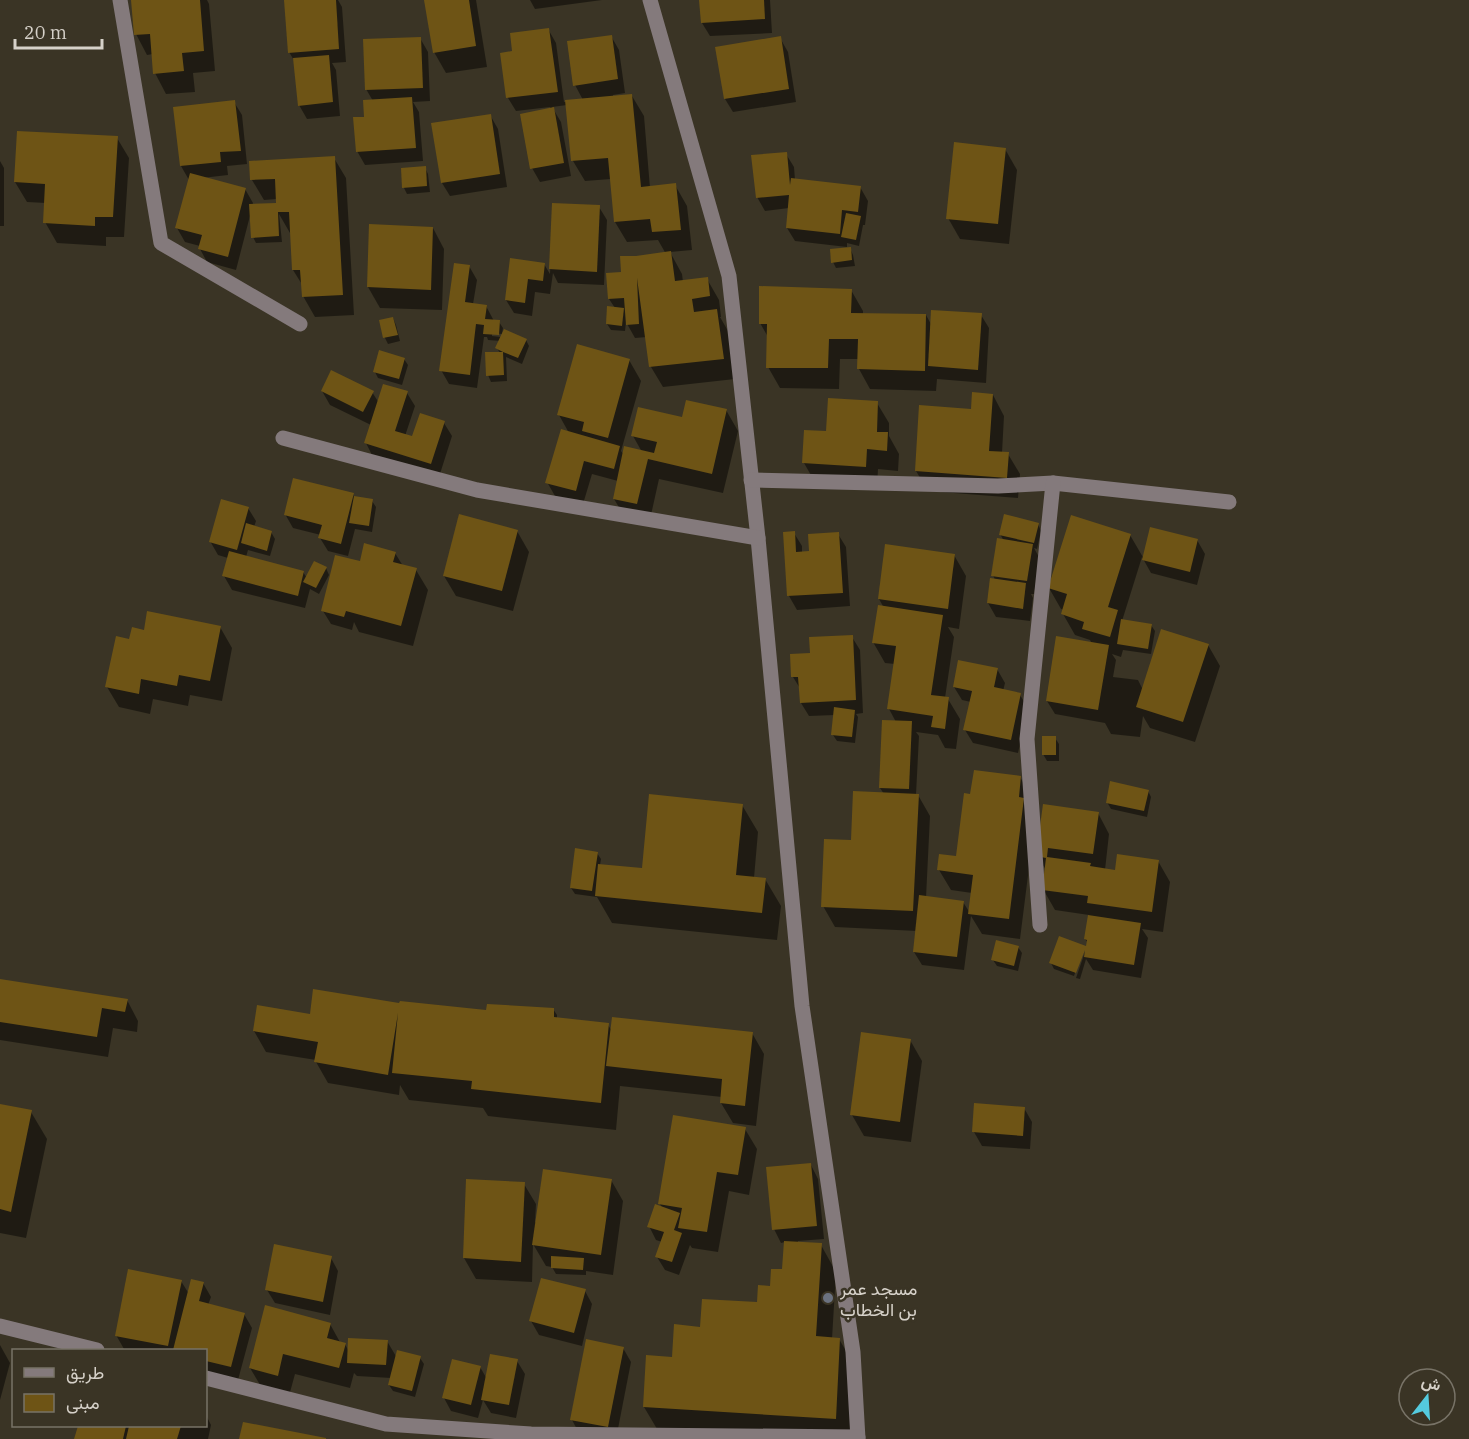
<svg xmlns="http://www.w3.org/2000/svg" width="1469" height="1439" viewBox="0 0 1469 1439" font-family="'IBM Plex Serif',Vazirmatn,serif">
<rect width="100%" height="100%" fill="#3a3425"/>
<!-- shadow -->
<g fill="#0007">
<polygon points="132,0 207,0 209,4 215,71 193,73 195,92 166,94 155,73 153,54 147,55 136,34"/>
<polygon points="286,0 338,0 342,7 346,62 332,63 336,70 340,116 307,119 299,105 295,62 289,52"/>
<polygon points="425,0 476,0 487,67 446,73 434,52"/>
<polygon points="530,0 602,0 535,9"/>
<polygon points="701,0 770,0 772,33 710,36 702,23"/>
<polygon points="548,29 556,43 564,102 583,100 575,85 611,36 619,50 625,93 613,95 613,97 632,96 644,116 650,188 675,185 687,206 692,250 670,252 682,274 683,282 707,279 719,300 721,317 720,317 728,331 735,379 663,387 651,367 647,337 635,338 626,322 625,331 611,330 607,324 615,308 609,299 622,273 666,254 658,240 627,242 615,222 611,179 585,181 573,161 567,105 552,107 561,122 571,176 540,182 532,168 551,109 550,107 516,111 508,98 514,52"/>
<polygon points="420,38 428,52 430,101 413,102 419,112 423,161 365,165 357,151 365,118 373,101 366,89"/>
<polygon points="780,38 788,52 796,102 733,112 725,99"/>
<polygon points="234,102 242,115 247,164 227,166 228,175 202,178 245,189 253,203 252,206 278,204 277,199 264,200 252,180 334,158 346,178 354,315 315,317 303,296 303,286 293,270 291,232 290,233 279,214 282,242 256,243 253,237 251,212 236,270 207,262 200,249 200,246 185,242 177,228 189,180 181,166"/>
<polygon points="490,115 498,129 507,187 450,196 442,183 432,124"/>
<polygon points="117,138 129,158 124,237 106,237 106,246 57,243 45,222 46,203 27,202 15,182"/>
<polygon points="1005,149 1017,170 1009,244 960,239 948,218"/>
<polygon points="786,154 794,167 795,180 860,187 868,201 865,225 863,225 859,246 847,243 847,247 795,241 787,228 789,208 765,211 757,197"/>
<polygon points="0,161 4,168 4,226 0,226"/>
<polygon points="425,168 428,174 430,192 407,194 404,188 402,170"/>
<polygon points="553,205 599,207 607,220 604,285 558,283 553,273 550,294 535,292 532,316 514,313 506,300 511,260 544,264 550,274"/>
<polygon points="433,228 444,249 442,310 380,308 368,287"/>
<polygon points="850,248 853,255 855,266 836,268 833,262"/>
<polygon points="469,266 477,280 473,304 486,306 494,321 499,322 503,328 502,334 492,333 492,336 526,340 529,346 522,364 506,357 507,381 491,382 488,375 500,353 497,348 501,341 488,340 487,337 484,337 477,388 449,384 441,370"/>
<polygon points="851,290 863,311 863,314 926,315 932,326 981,315 989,328 986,383 937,379 936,391 870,389 859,369 859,359 840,359 839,389 780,388 768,367 768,337 760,323"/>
<polygon points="393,318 396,325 400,341 388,344 385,338 381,321"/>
<polygon points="404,359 408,365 402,385 378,378 375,372"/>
<polygon points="629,360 641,381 621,451 624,455 642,452 633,436 683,418 726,410 738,431 723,493 659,479 649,524 626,519 614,499 618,481 592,474 583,504 555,496 547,482 569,433 559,415"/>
<polygon points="322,391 372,392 379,403 407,393 415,406 405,436 413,438 444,423 452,436 439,477 373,457 366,443 371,425 330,405"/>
<polygon points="993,395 1004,416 1002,453 1008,454 1020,474 1018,498 928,491 916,471 972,411"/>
<polygon points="877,403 889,423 889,436 899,454 898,471 878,469 877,487 816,484 804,463 828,433"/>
<polygon points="353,494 354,497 372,501 376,507 372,532 355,529 348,556 328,551 320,538 321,535 293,528 285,514"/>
<polygon points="248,508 256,521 254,527 271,532 275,539 270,556 248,550 246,557 303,572 307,578 326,568 329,575 319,594 310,589 305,608 232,590 224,576 228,558 218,555 210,541"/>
<polygon points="1038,524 1041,531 1037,549 1034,548 1040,559 1034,594 1031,594 1033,598 1030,621 996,617 988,603 995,580 993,575 1004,541 1000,534"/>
<polygon points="517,531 529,552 513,611 456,596 444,576"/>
<polygon points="785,533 794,533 802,546 802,553 810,553 838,534 846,547 850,606 797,610 789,596"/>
<polygon points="1130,535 1144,559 1197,540 1205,554 1197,585 1151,573 1142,557 1122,621 1151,625 1155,631 1151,654 1123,650 1121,657 1112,654 1116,660 1113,677 1138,680 1143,690 1208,645 1220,666 1195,742 1150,728 1143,716 1140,737 1111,734 1105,723 1055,714 1047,701 1092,644 1090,640 1075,635 1063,614 1064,610 1061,609 1049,588"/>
<polygon points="395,553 403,566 416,570 428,590 413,646 359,632 354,622 352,630 331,624 323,611 360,565"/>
<polygon points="954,555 966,576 959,629 948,627 954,637 945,698 948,699 960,719 956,749 945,748 938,735 916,732 919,736 916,795 918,795 930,816 926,898 963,902 970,913 972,893 951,890 939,870 958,858 972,795 1020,777 1032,798 1035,820 1020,939 982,934 971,916 964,970 922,965 914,952 917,931 835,927 823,906 853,842 884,794 880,788 896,722 889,709 895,664 885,663 873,642 884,608 879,599"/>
<polygon points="220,627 232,648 222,701 190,695 188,706 153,699 150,714 119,707 107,687 131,641 145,632"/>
<polygon points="852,637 860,650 863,713 856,714 858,717 855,743 837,741 833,735 835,715 809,716 801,703 801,690 793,677 812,654"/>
<polygon points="997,669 1005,683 1003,691 1020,695 1028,708 1018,753 973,743 965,730 971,702 962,700 954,687"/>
<polygon points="1055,738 1059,744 1059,761 1047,761 1043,754"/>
<polygon points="1148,791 1151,797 1147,817 1111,809 1107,802"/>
<polygon points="742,805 758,832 754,878 765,879 781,906 777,940 612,923 597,897 575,894 571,888 597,853 601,859 600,865 643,870"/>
<polygon points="1044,806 1098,813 1109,834 1105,870 1116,871 1118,856 1158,861 1170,882 1163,932 1142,929 1148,938 1141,978 1093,970 1086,959 1080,979 1076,978 1086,949 1083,949 1074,976 1054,969 1051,963 1060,938 1087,948 1088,943 1085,939 1089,915 1055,910 1043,889 1046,870 1037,856"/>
<polygon points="1018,947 1022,953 1018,971 997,966 993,960"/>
<polygon points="0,980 127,1000 138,1021 137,1032 113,1028 108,1057 0,1040"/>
<polygon points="401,1004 488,1012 553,1009 557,1015 557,1019 608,1025 612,1031 752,1033 764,1054 756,1126 733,1123 721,1103 722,1097 620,1086 616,1130 488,1116 483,1108 409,1100 400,1085 399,1095 328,1083 316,1062 316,1060 266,1052 254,1031 311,1015"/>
<polygon points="910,1040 922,1061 911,1142 864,1136 852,1115"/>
<polygon points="0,1105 31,1112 47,1139 26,1238 0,1233"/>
<polygon points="1024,1108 1032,1122 1030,1149 982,1146 974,1132"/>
<polygon points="745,1129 757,1149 749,1195 729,1191 718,1252 692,1248 690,1245 679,1275 665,1270 657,1257 662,1242 656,1240 649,1226 663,1209 660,1204"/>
<polygon points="811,1165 818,1179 824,1239 798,1241 798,1243 821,1245 836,1272 832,1339 839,1339 855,1366 851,1439 660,1434 644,1407 673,1358 702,1328 758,1304 784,1271 785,1242 781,1243 774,1229"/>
<polygon points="611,1180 623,1201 613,1275 586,1271 586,1275 556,1274 552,1267 546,1266 533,1244 532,1282 476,1279 464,1258 524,1184 536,1204 535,1222 537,1223"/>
<polygon points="331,1258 338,1271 330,1315 275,1303 267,1290"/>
<polygon points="181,1281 189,1294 203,1283 211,1297 208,1305 244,1314 252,1328 238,1380 206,1372 206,1350 132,1350 124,1349 116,1335"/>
<polygon points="585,1291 592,1304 582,1346 539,1335 531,1321"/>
<polygon points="330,1324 341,1344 345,1344 349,1352 387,1341 397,1358 420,1358 424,1364 415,1397 393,1391 389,1385 391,1378 357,1376 354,1373 350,1388 295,1374 289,1396 262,1388 250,1368"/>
<polygon points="0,1345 10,1363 0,1400"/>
<polygon points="623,1348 631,1362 616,1439 579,1433 572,1420"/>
<polygon points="517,1361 525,1374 516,1418 491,1413 483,1400 478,1418 451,1411 444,1398 480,1367 487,1379"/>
<polygon points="206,1415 211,1425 208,1439 76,1439 79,1426 206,1426"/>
</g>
<!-- building -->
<g fill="#6e5415">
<polygon points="131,0 200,0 204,51 182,53 184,71 153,74 150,34 134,35"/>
<polygon points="284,0 336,0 339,49 288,53"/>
<polygon points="424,0 469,0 476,46 433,53"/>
<polygon points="699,0 764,0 765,19 701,23"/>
<polygon points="549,28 558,92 506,98 500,53 512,51 510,33"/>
<polygon points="612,35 618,79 573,86 567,41"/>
<polygon points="781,36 789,89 724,99 715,47"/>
<polygon points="421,37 423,88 365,90 363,39"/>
<polygon points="329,55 333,102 298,106 293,58"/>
<polygon points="632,94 641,187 676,183 681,230 652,232 650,219 614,222 608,158 571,161 565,100"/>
<polygon points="412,97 416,148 356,152 353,117 364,117 363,100"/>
<polygon points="235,100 241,151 220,152 221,162 180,166 173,107"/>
<polygon points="554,107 564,163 530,169 520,114"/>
<polygon points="491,114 500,174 441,183 431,123"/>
<polygon points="17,131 118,136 113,217 95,217 95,226 43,223 45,184 14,182"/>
<polygon points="954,142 1006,148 998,224 946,219"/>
<polygon points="787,152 790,185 791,178 861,186 858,212 842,210 840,234 786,228 789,195 756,198 751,155"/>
<polygon points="335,156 343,295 302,297 300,270 292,270 289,212 278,212 279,236 251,238 249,204 276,203 275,179 250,180 249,161"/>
<polygon points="426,166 427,186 402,188 401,168"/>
<polygon points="190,173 246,188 228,257 198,249 202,235 175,228"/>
<polygon points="552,203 600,205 597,272 549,269"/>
<polygon points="846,213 861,216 856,240 841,237"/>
<polygon points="369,224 433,227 431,290 367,287"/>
<polygon points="851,247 852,260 831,263 830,249"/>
<polygon points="671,251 675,281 708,277 710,296 692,299 694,312 717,309 724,359 649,367 637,278 639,324 626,325 624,298 608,299 606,273 621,272 620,256 636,256"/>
<polygon points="510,258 545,263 543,281 528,279 525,303 505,300"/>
<polygon points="454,263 470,265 465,302 487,305 485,319 500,320 499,335 483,334 484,325 476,324 470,375 439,371"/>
<polygon points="759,286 852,289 851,313 926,314 925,371 857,369 858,339 829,339 828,368 766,368 767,324 759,324"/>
<polygon points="607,306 624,308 622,326 606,324"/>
<polygon points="931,310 982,313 978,370 928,366"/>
<polygon points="393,317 398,335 383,338 379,320"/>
<polygon points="504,329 527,339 518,358 503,352 504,375 486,376 485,352 503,352 495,348"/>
<polygon points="577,344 630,359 608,438 582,431 584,422 557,415"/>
<polygon points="379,350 405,358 399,379 373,372"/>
<polygon points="331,370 374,391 363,412 321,391"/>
<polygon points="383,384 408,391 395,431 412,436 420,413 445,421 431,464 364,443"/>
<polygon points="972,392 993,394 989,451 1009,452 1007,478 915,471 919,405 971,409"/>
<polygon points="828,398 878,401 877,432 888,432 887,451 867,449 866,467 802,463 804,430 826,431"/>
<polygon points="686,400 727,409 712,474 648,459 637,504 613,499 624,446 654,453 657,442 631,436 638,407 682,417"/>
<polygon points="561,429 620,446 614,469 584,461 576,491 545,483"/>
<polygon points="293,478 354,493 341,544 318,538 322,525 284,515"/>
<polygon points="354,496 373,499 369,526 349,523"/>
<polygon points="221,499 249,507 237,550 209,542"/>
<polygon points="459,514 518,530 502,591 443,576"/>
<polygon points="1004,514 1039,523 1034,543 999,535"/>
<polygon points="1071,515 1131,534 1108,607 1118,610 1110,637 1082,629 1084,622 1061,614 1067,594 1048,588"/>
<polygon points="246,523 272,531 267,551 241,543"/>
<polygon points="1150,527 1198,539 1190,572 1142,560"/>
<polygon points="795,531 796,552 809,551 808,534 839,532 843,593 787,596 783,532"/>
<polygon points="997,538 1033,544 1027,581 991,576"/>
<polygon points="364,543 396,552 393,562 417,568 401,626 346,611 344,617 321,611 335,555 360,561"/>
<polygon points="885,544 955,554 948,609 878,599"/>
<polygon points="229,551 304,571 298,596 222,576"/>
<polygon points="314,561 327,567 316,588 303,582"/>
<polygon points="990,578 1026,583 1023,609 987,603"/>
<polygon points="878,605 943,615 931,695 949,697 945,729 931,727 933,716 887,709 896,646 872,643"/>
<polygon points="147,611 221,626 210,681 179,675 177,686 141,679 139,694 105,687 116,636 129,639 132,627 144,630"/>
<polygon points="1121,619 1152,624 1148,649 1117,644"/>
<polygon points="1161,629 1209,644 1183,722 1136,707"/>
<polygon points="853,635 856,700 800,703 798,677 791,677 790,654 810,653 809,637"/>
<polygon points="1056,636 1109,645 1098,710 1046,701"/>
<polygon points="958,660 998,668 994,687 1021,693 1011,740 963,730 972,691 953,687"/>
<polygon points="834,707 855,710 852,737 831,735"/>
<polygon points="882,720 912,721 909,789 879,788"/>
<rect x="1042" y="736" width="14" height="19"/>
<polygon points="974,770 1021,776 1019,797 1024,798 1009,919 968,914 973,875 937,870 939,854 956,856 964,793 970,794"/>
<polygon points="1110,781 1149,790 1144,811 1106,803"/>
<polygon points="853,791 919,794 913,911 821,907 824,839 851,840"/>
<polygon points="649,794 743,804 736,875 766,878 762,913 595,896 598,864 642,868"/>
<polygon points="1043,804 1099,812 1093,854 1048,848 1047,857 1091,863 1090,866 1115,870 1117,854 1159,860 1152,912 1087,903 1088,896 1042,890 1046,858 1036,856"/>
<polygon points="575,848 598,852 592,891 570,888"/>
<polygon points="919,895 964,901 957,957 913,952"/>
<polygon points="1088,915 1141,923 1134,965 1084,957 1085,950 1076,973 1049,963 1059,936 1086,946 1087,940 1084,939"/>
<polygon points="996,940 1019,946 1014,966 991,960"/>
<polygon points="0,979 128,999 125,1012 102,1008 97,1037 0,1022"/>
<polygon points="313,989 399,1003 400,1001 486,1010 487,1004 554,1008 554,1017 609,1023 601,1103 471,1089 472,1081 392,1073 398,1013 388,1075 314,1062 318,1042 253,1031 257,1005 310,1014"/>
<polygon points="612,1017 753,1032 745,1106 720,1103 722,1079 606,1066"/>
<polygon points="861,1032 911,1039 900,1122 850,1115"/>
<polygon points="974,1103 1025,1107 1023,1136 972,1132"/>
<polygon points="0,1104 32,1110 11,1212 0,1209"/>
<polygon points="673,1115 746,1127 738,1175 717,1172 707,1232 678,1228 682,1208 658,1204"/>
<polygon points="811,1163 817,1226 772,1230 766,1167"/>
<polygon points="543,1169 612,1179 601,1255 532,1245"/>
<polygon points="466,1179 525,1182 521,1262 463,1258"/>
<polygon points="655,1204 680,1213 674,1230 682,1233 672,1262 655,1257 664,1232 647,1227"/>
<polygon points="784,1241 822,1243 816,1336 840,1338 836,1419 643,1407 646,1355 672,1357 674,1324 700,1327 702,1299 757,1302 758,1285 770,1286 771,1269 782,1269"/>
<polygon points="274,1244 332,1256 323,1302 265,1290"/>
<polygon points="551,1256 584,1258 583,1270 551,1268"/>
<polygon points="128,1269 182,1280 168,1346 115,1336"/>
<polygon points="541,1278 586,1289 574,1333 529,1321"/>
<polygon points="191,1279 204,1282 199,1301 245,1313 231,1367 206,1361 206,1350 173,1350"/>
<polygon points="265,1305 331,1323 327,1338 346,1343 339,1368 283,1354 278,1376 249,1368"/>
<polygon points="348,1338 388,1340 386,1365 347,1363"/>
<polygon points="586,1339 624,1347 608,1427 570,1420"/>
<polygon points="397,1350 421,1356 412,1391 388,1385"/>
<polygon points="490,1354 518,1359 509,1405 481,1400"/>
<polygon points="452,1359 481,1366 471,1405 442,1398"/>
<polygon points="243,1422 326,1438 326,1439 239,1439"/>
<polygon points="78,1426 126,1426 123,1439 74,1439"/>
<polygon points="129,1426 181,1426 177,1439 126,1439"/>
</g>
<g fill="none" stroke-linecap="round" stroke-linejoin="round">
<!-- minor -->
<g stroke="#847a7c" stroke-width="15">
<polyline points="120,0 161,243 300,324"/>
<polyline points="650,0 729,276 758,538 802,1006 853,1352 858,1439"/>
<polyline points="283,438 477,490 758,538"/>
<polyline points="751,480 998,486 1053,483 1229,502"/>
<polyline points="1040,925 1027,739 1053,483"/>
<polyline points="0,1326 97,1350"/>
<polyline points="206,1378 386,1424 531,1434 858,1437"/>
</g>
</g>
<!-- markers -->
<circle fill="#6b7280" stroke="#3a3425" stroke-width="2" cx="828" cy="1298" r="6"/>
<g text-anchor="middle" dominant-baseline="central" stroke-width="5" stroke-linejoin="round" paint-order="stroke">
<!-- poi labels -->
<g font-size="18" fill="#d6d1c9" stroke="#3a3425" text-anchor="start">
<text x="840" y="1288">مسجد عمر<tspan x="840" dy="21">بن الخطاب</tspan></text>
</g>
</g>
<!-- legend -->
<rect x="12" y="1349" width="195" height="78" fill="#3a3425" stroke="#787367" stroke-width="1.5"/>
<rect x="24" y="1368" width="30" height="9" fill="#847a7c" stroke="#787367" stroke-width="1.5"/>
<text x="66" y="1379" font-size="18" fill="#d6d1c9">طريق</text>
<rect x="24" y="1394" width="30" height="18" fill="#6e5415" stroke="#787367" stroke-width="1.5"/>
<text x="66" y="1409" font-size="18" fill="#d6d1c9">مبنى</text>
<!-- north arrow -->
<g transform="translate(1427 1397) rotate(17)"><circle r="28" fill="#3a3425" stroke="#787367" stroke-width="1.5"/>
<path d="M0-4.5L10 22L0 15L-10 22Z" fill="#54cade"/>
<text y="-9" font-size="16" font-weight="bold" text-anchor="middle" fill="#d6d1c9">ش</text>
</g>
<!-- scale -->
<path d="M15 39v9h87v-9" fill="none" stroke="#d6d1c9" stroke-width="3"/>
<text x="24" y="39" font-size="18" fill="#d6d1c9" stroke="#3a3425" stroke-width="4.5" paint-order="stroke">20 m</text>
</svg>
